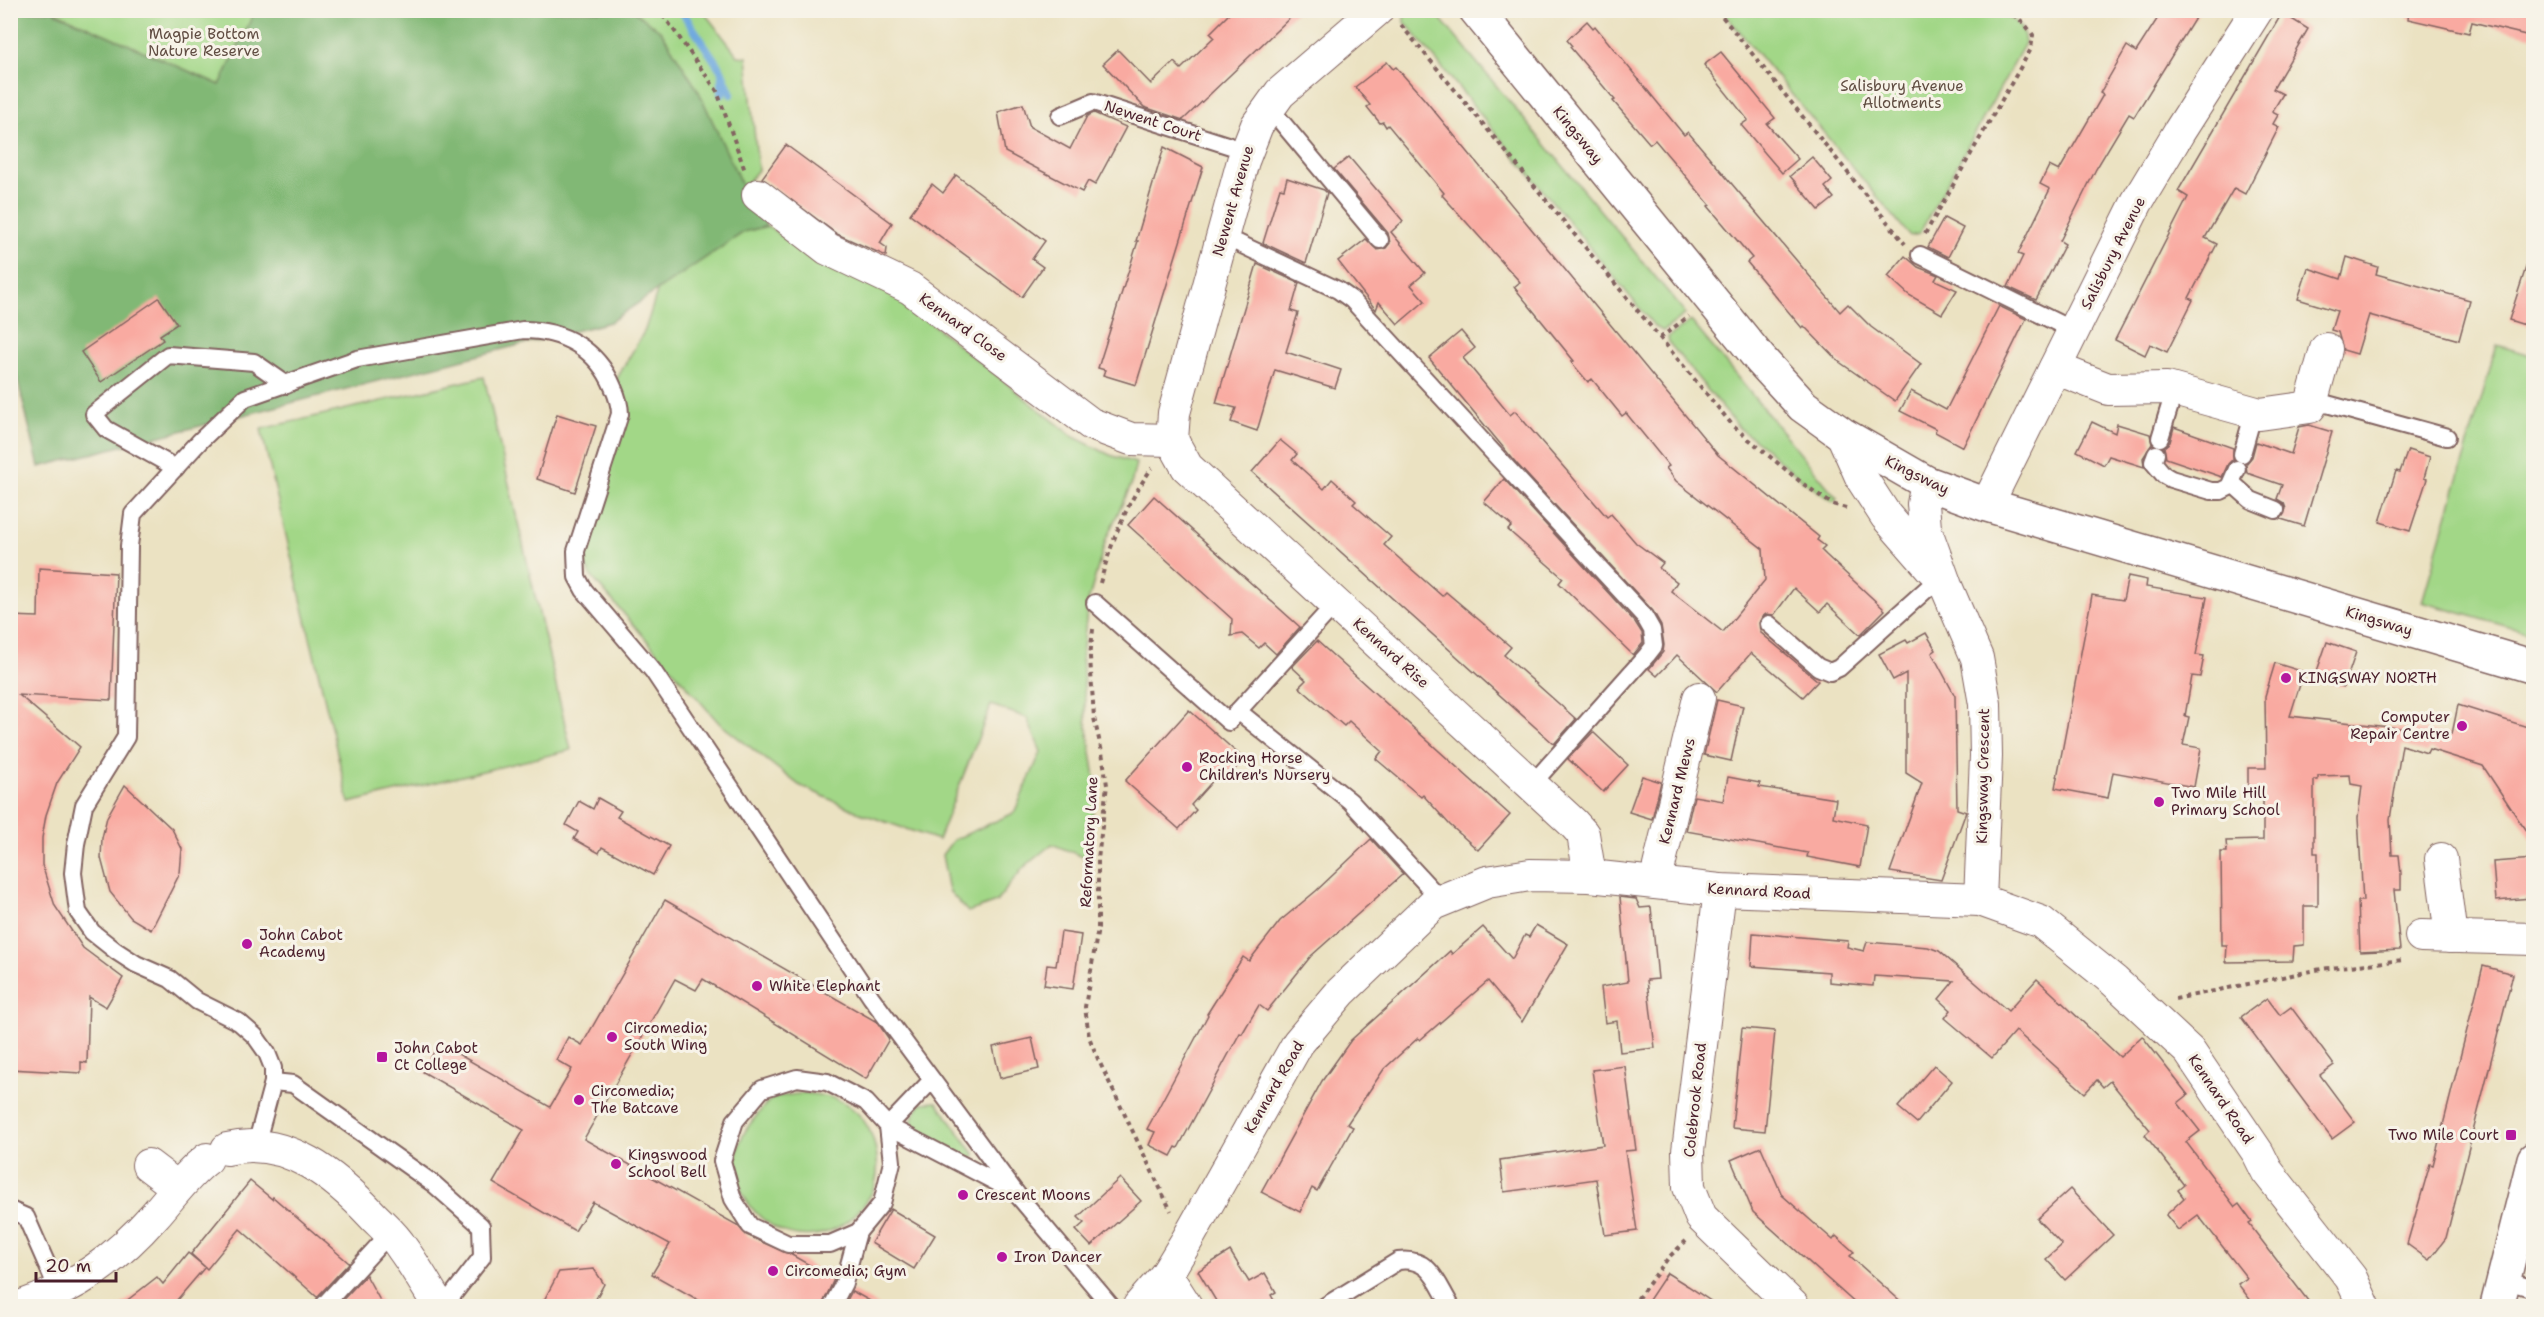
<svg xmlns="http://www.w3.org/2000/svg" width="2544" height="1317" viewBox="0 0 2544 1317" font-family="'Shantell Sans',sans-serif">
<rect width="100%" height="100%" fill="#f7f3e8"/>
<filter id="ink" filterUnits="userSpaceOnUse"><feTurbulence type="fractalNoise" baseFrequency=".0167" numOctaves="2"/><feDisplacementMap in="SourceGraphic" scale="12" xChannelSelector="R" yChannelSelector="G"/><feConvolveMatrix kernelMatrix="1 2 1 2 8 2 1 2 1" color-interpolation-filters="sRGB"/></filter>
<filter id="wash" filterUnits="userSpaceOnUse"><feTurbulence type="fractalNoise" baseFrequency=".008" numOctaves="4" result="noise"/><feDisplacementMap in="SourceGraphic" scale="24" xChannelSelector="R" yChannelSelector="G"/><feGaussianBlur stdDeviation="1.35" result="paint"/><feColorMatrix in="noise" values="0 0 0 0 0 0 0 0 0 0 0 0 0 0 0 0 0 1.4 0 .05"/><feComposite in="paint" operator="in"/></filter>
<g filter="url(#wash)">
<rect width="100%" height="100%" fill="#ebe2c2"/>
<!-- green -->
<g fill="#a2d787" stroke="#767b59" stroke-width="1.5">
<polygon points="1408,10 1434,11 1683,310 1685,314 1683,316 1663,331 1655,327 1404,21 1404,16"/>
<polygon points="52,11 255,11 220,85"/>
<polygon points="633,11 703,11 738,56 747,57 758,170 743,188 699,92 661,31"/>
<path d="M1722 11H1980C2002 17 2023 15 2025 43L1919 234 1910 236Z"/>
<polygon points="767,226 822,262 895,295 1074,437 1110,455 1136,463 1131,485 1106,539 1088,602 1082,656 1086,720 1096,784 1088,859 1052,844 1023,868 996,902 968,912 949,891 942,855 953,840 1014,813 1041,752 1027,718 991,705 938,840 860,813 799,785 719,723 591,576 580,555 627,410 616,380 645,330 658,289 744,232"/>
<polygon points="1691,321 1837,498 1836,500 1833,502 1802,480 1763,446 1739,428 1669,343 1668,337"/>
<polygon points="2497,345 2533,356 2533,634 2422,602"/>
<polygon points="484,377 571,750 349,803 261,429"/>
<path d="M804 1093C822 1095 840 1097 854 1110 878 1131 886 1176 866 1202 800 1288 694 1189 754 1119 759 1113 766 1102 772 1099 781 1095 794 1095 804 1093Z"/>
<polygon points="937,1102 975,1155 970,1160 911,1127 913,1116 921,1103"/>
</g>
<!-- forest -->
<polygon fill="#81b874" stroke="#666c50" stroke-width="1.5" points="10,11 52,11 220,85 255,11 633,11 661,31 699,92 743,188 767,226 744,232 610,322 39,467 11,353"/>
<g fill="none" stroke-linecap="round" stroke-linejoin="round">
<!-- stream -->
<g stroke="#6da8de" stroke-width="8">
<polyline points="681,10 721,70 731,94"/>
<polyline points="722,76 722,94"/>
</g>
</g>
<g id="blocks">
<!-- building -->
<g fill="#f9aaa1">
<polygon points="1233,10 1298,10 1183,120 1144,107 1103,64 1118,50 1151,84 1174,62 1181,69 1214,37 1210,33"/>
<polygon points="2163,10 2200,10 2134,117 2129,114 2096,169 2060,241 2065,244 2036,300 2008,287 2023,256 2018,254 2050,189 2040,184 2049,166 2059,171 2103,95 2100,93 2127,46 2136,52"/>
<polygon points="2409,10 2534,10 2534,37 2472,22 2469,33 2408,19"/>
<polygon points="2282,13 2308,29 2273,89 2283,94 2272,112 2278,115 2273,124 2279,127 2245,194 2234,188 2205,238 2217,244 2189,298 2193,300 2167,352 2150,344 2145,355 2115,340 2188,197 2178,191"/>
<polygon points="1587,21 1593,28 1595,26 1684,135 1688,132 1840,312 1848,304 1871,327 1921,364 1895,401 1838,361 1804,326 1802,328 1747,262 1752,258 1708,206 1710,205 1655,140 1650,144 1613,101 1615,100 1570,47 1572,46 1567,40"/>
<polygon points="1721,52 1775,118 1767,124 1798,159 1782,173 1741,125 1748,120 1704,65"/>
<polygon points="1387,62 1393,69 1396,67 1425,100 1718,455 1819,537 1817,540 1825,546 1821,550 1826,555 1885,610 1860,635 1827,604 1820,612 1794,588 1774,615 1766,614 1762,617 1759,623 1760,632 1818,681 1803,697 1751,653 1717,692 1677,655 1657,676 1649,669 1663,652 1664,645 1661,625 1653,611 1517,464 1429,358 1461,331 1475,348 1463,358 1510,415 1515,411 1607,517 1611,514 1636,543 1663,563 1659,568 1677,582 1671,591 1723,632 1765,580 1763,549 1676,481 1666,468 1669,466 1626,413 1622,416 1592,379 1588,382 1571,362 1574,361 1514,287 1520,282 1442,195 1444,193 1388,125 1386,127 1383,122 1380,123 1367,107 1370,105 1355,87"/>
<polygon points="1023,104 1030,127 1070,149 1087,116 1094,113 1126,127 1095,185 1088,181 1082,192 1005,152 998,112"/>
<polygon points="786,145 892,223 880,243 887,248 886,256 837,234 762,178"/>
<polygon points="1164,147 1203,167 1136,385 1103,375 1105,370 1098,368 1138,241 1136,241"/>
<polygon points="1349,157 1403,221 1391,232 1425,273 1411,285 1425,301 1398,324 1379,302 1376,310 1338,261 1366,239 1377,250 1386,248 1390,243 1388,233 1334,169"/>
<polygon points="1812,157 1832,181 1825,187 1834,198 1819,210 1790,176"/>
<polygon points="956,175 1045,241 1032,259 1043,267 1022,297 910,214 932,184 943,193"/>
<polygon points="1287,178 1324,190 1327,193 1306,263 1263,243 1280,188 1284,189"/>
<polygon points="1944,218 1963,228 1948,257 1928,247"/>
<polygon points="1905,256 1918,267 1938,275 1935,280 1957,290 1942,314 1909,295 1888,276"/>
<polygon points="2347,257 2378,267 2376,274 2470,300 2459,340 2369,315 2357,354 2343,350 2338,332 2331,330 2337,311 2298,299 2308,268 2341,279"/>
<polygon points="2529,258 2534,258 2534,328 2509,320"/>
<polygon points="1257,264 1299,283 1291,311 1298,313 1286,352 1341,370 1335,388 1275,370 1257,431 1231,422 1236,408 1216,403"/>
<polygon points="159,298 177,324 160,335 163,340 101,382 81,352"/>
<polygon points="1999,306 2026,319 1963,447 1935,432 1936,429 1900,411 1911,391 1946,410"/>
<polygon points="557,414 596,426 575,492 537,479"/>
<polygon points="2092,422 2115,433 2117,424 2150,434 2152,444 2143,458 2144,467 2109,456 2104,465 2077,451"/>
<polygon points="2309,425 2332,432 2304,526 2281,519 2286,509 2284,503 2277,499 2282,485 2247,473 2246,464 2252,457 2256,442 2291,454 2299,427"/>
<polygon points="2174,427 2233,448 2233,459 2228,464 2222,477 2166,458 2164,447 2170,442"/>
<polygon points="1280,440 1297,454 1292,460 1324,489 1332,479 1356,501 1353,504 1391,537 1384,545 1442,596 1446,592 1511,647 1504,655 1576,719 1554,744 1252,472"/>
<polygon points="2408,450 2430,457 2424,478 2427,479 2410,531 2380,522 2396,471 2400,472"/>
<polygon points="1504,479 1635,622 1642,633 1643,643 1633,655 1559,583 1563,578 1508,530 1512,526 1484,502"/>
<polygon points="1154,496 1300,627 1276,654 1264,643 1259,648 1242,634 1231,636 1232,619 1128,525"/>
<polygon points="39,568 116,573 111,700 19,695 80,747 57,783 46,815 42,838 42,865 55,906 83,948 123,978 106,1007 89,997 87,1063 81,1062 81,1073 10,1069 10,616 38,617"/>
<polygon points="2128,576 2147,580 2146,587 2207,597 2196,655 2204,656 2200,677 2192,676 2185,716 2189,717 2183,745 2201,748 2194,787 2113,772 2108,798 2055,788 2092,595 2123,600"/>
<polygon points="1926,633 1936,650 1932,653 1955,696 1957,809 1966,812 1941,880 1890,872 1922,783 1906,773 1906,673 1893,680 1879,654 1906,640 1908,643"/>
<polygon points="1317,641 1510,815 1478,850 1450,825 1423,795 1421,797 1376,759 1382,751 1349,721 1344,726 1299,687 1306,680 1292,667"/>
<polygon points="2327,642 2356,652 2344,687 2315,677"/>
<polygon points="2275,663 2304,672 2290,716 2452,734 2458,705 2534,729 2534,843 2483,766 2429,749 2427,753 2402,745 2390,819 2392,855 2399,855 2401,874 2401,890 2394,890 2400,950 2360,952 2358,901 2363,901 2358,818 2362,786 2351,784 2350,775 2318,776 2318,780 2314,780 2314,853 2318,853 2318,906 2304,906 2304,945 2294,946 2293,961 2226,962 2227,945 2222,945 2221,852 2227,852 2226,841 2263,840 2263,799 2248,799 2248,768 2266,768 2265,696"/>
<polygon points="1717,700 1743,706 1731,761 1704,755"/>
<polygon points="1189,710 1244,759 1224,781 1218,775 1191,805 1196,810 1179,829 1125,781"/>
<polygon points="1593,732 1628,765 1603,792 1568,759"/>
<polygon points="1642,776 1661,782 1652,819 1629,812"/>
<polygon points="1728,777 1760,783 1759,787 1836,799 1833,817 1867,824 1860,867 1807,857 1808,853 1686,831 1694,796 1723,801"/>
<polygon points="125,785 172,829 182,849 180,873 151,930 131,918 110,892 101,858 102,838 107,817"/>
<polygon points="598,798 621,811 617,817 669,846 653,875 602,847 599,853 574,839 578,832 566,825 579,801 593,809"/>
<polygon points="1371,839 1403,874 1311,956 1267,1011 1259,1005 1242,1034 1240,1033 1178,1148 1176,1147 1171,1156 1149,1145 1155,1132 1147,1129 1208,1015 1207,1014 1243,957 1249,961 1280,921 1316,891"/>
<polygon points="2534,859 2534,891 2530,891 2531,898 2496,901 2493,862"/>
<polygon points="1620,897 1636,899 1640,908 1651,907 1658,979 1647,980 1655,1048 1620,1052 1617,1021 1605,1023 1601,987 1628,982"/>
<polygon points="665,900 877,1022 889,1039 866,1079 703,979 696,990 675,979 584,1139 737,1225 746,1235 790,1254 834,1279 822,1306 709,1306 652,1274 670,1244 593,1202 575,1231 493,1183 524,1130 423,1072 439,1043 550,1107 572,1069 556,1060 568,1037 582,1045"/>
<polygon points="1536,925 1568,944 1522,1022 1488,981 1420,1040 1418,1038 1384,1069 1347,1124 1353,1127 1317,1191 1312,1188 1300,1212 1261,1192 1322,1081 1351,1040 1450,951 1452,954 1483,927 1512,959 1525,935 1529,937"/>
<polygon points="1061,932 1081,935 1073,989 1044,985 1047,965 1056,966"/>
<polygon points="1753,933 1848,941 1847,947 1864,951 1867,942 1928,947 1939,951 2008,1011 2037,979 2120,1057 2142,1036 2188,1095 2178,1103 2200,1131 2186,1142 2235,1207 2239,1204 2252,1222 2249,1224 2312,1306 2255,1306 2238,1284 2247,1278 2198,1215 2178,1230 2166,1215 2184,1198 2178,1190 2184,1185 2145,1135 2150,1130 2110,1081 2103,1087 2097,1080 2085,1093 2016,1031 1992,1058 1945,1018 1951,1010 1939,999 1954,981 1874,976 1873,986 1829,982 1829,972 1751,966"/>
<polygon points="2483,966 2513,974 2446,1238 2429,1260 2407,1244 2430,1164 2433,1165"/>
<polygon points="2267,998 2280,1015 2291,1007 2334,1065 2320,1075 2355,1122 2332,1139 2241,1017"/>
<polygon points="1742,1028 1775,1031 1765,1131 1732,1128"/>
<polygon points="1032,1038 1039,1069 1000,1078 993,1047"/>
<polygon points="1934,1065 1952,1081 1917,1123 1898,1107"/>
<polygon points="1625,1066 1636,1150 1625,1151 1637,1231 1605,1235 1596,1179 1504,1192 1500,1160 1603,1145 1592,1070"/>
<polygon points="1761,1147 1782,1195 1833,1240 1836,1236 1854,1252 1850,1256 1906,1306 1858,1306 1753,1212 1731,1160"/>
<polygon points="1120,1178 1141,1201 1091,1246 1076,1230 1084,1223 1078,1217"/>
<polygon points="250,1181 272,1199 273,1197 349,1263 317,1297 240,1229 207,1269 191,1254"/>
<polygon points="2070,1189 2113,1235 2065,1280 2046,1259 2062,1245 2037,1219"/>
<polygon points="891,1209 935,1235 914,1269 871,1243"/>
<polygon points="1230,1251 1249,1282 1265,1273 1276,1292 1271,1295 1277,1306 1219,1306 1198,1271"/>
<polygon points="188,1253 205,1267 176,1301 180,1306 120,1306 157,1277 163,1284"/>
<polygon points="594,1269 604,1284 592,1306 541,1306 559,1272"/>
<polygon points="1667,1273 1688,1286 1718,1306 1645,1306"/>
<polygon points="366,1275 383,1306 337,1306"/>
<polygon points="852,1291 879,1306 844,1306"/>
</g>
</g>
</g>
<g filter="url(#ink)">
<use href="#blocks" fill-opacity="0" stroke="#826360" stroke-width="1.5"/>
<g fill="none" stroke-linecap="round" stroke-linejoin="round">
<!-- lane casing -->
<g stroke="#826360" stroke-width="20">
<g id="lane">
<polyline points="1269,107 1380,240"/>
<polyline points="1060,116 1093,102 1246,151"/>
<polyline points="1223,236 1338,290 1352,300 1644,616 1652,630 1654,646 1647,655 1533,783"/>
<polyline points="1920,255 2074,331"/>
<polyline points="2310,407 2327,404 2447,437"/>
<polyline points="2160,438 2175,389"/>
<polyline points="2156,454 2153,462 2164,475 2171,479 2211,491 2221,491 2229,487 2237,469"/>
<polyline points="2242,454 2254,412"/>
<polyline points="176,468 106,429 94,414 168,355 254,362 287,385"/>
<polyline points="2232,483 2251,500 2276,510"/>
<polyline points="1095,603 1229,722 1238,711"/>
<polyline points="1336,603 1238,711 1350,801 1441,900"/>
<polyline points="1769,624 1818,667 1830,672 1839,668 1939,578"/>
<polyline points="273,1082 293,1084 435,1185 481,1226 482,1257 444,1306"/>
<polyline points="888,1126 892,1162 882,1203 858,1232 830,1244 788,1244 750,1226 733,1199 722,1161 735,1121 762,1089 797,1078 827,1082 866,1102 888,1126 1015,1192 1111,1306"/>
<polyline points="888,1126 932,1080"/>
<path d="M263 1147 259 1134 273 1082V1068L267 1053 255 1036 239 1022 197 1001 170 979 136 964 116 951 92 932 78 912 73 873 76 844 84 805 126 737 129 546 133 514 200 441 245 398 357 359 523 330C563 330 597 349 613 387 617 396 620 404 620 414L576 551 577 577 584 590 653 671 871 997 1015 1192"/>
<polyline points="10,1210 26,1217 59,1292"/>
<polyline points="2504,1280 2534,1289"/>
<polyline points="323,1306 390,1233"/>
<polyline points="832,1306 844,1283 858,1232"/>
<path d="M1325 1306 1398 1261C1431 1257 1436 1282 1451 1306"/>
</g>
</g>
<!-- street casing -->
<g stroke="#826360" stroke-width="34">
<g id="street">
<polyline points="758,195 828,249 910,288 1091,424 1131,439 1172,440"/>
<polyline points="2055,368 2108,389 2167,388 2260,414 2310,407 2326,349"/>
<polyline points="1842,434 1862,479 1886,516 1932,569"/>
<polyline points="1172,440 1187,467 1573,823 1583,834 1590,876"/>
<polyline points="1172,440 1174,413 1243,161 1257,125 1280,93 1377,10"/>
<polyline points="1927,483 1923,504 1925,528 1946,586 1977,658 1985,704 1986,756 1980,900"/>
<polyline points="1987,505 2137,202 2179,132 2257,10"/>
<polyline points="2441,859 2451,937"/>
<polyline points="1655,883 1699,698"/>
<polyline points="1720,890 1688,1151 1689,1187 1701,1217 1793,1306"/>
<polyline points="2421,936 2534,939"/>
<path d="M227 1149C286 1134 337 1177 374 1217 384 1227 395 1236 402 1248 416 1267 427 1287 439 1306"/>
<polyline points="148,1165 177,1187"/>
<polyline points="1166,1275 1186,1306"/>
<path d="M22 1306C77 1287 115 1260 154 1216 172 1196 186 1175 207 1159"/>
<polyline points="1139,1306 1166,1275 1186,1242 1298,1043 1341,992 1433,904 1487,882 1530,875 1590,876 1720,890 1980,900 2041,922 2114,981 2189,1051 2258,1153 2267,1171 2351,1278 2364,1306"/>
</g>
</g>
<!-- secondary casing -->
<g stroke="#826360" stroke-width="36">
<polyline id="secondary" points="1476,10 1760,359 1803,406 1842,434 1927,483 1987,505 2534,667"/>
</g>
<!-- primary casing -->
<g stroke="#826360" stroke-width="36">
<polyline id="primary" points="2497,1306 2534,1159"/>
</g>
<!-- path -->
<g stroke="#826360" stroke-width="4" stroke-dasharray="4.5 4.5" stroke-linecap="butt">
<polyline points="655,10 666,19 717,91 745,171"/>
<polyline points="1717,10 1905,244"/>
<polyline points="1401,25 1734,427 1802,483 1832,504 1846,508"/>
<path d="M1925 234 2031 49 2033 35C2024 22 2017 15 2001 10"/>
<polyline points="1660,338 1689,316"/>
<path d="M1100 583C1112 540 1126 504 1152 468"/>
<polyline points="1093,629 1090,657 1094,718 1102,752 1107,785 1098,859 1098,928 1085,1007 1089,1037 1098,1059 1171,1211"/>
<polyline points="2175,999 2321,969 2404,960"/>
<polyline points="1632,1306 1669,1257 1686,1241"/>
</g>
<!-- lane -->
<use href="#lane" stroke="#fff" stroke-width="16"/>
<!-- street -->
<use href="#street" stroke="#fff" stroke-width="32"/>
<!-- secondary -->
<use href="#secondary" stroke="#fff" stroke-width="33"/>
<!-- primary -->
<use href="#primary" stroke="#fff" stroke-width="33"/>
</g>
</g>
<!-- markers -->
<g fill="#b5179e" stroke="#f7f3e8" stroke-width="2">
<circle cx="2286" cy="678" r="6"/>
<circle cx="2462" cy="726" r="6"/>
<circle cx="1187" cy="767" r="6"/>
<circle cx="2159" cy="802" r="6"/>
<circle cx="247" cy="944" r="6"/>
<circle cx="757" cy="986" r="6"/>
<circle cx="612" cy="1037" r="6"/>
<rect x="376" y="1051" width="12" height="12" rx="3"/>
<circle cx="579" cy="1100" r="6"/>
<rect x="2505" y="1129" width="12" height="12" rx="3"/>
<circle cx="616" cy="1164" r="6"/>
<circle cx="963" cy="1195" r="6"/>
<circle cx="1002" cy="1257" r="6"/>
<circle cx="773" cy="1271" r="6"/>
</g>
<g text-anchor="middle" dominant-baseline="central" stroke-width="6" stroke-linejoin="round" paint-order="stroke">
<!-- park labels -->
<g font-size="15" fill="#604d42" stroke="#f7f3e8">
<text x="204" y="34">Magpie Bottom<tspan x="204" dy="17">Nature Reserve</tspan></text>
<text x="1902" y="86">Salisbury Avenue<tspan x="1902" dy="17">Allotments</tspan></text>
</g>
<!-- street labels -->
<g font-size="15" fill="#4a1f2b" stroke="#f7f3e8">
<text transform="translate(1153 121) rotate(18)">Newent Court</text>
<text transform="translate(1578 135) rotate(51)">Kingsway</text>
<text transform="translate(1233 201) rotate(-74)">Newent Avenue</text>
<text transform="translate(2113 253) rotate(-63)">Salisbury Avenue</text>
<text transform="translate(963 327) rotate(36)">Kennard Close</text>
<text transform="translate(1917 475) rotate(26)">Kingsway</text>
<text transform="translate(2379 621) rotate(17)">Kingsway</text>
<text transform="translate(1391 653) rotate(42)">Kennard Rise</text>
<text transform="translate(1983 776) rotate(-89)">Kingsway Crescent</text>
<text transform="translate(1677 791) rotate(-76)">Kennard Mews</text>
<text transform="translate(1089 842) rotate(-87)">Reformatory Lane</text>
<text transform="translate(1759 891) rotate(3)">Kennard Road</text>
<text transform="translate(1274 1087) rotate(-60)">Kennard Road</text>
<text transform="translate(2221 1099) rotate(56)">Kennard Road</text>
<text transform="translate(1695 1100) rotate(-84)">Colebrook Road</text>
</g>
<!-- poi labels -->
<g font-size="15" fill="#4a1f2b" stroke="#f7f3e8" text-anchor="start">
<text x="2298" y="678">KINGSWAY NORTH</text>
<text x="2450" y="717" text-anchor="end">Computer<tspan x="2450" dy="17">Repair Centre</tspan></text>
<text x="1199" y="758">Rocking Horse<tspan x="1199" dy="17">Children's Nursery</tspan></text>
<text x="2171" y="793">Two Mile Hill<tspan x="2171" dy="17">Primary School</tspan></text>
<text x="259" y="935">John Cabot<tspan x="259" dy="17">Academy</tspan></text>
<text x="769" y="986">White Elephant</text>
<text x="624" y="1028">Circomedia;<tspan x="624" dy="17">South Wing</tspan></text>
<text x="394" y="1048">John Cabot<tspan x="394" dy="17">Ct College</tspan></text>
<text x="591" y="1091">Circomedia;<tspan x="591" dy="17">The Batcave</tspan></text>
<text x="2499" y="1135" text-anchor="end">Two Mile Court</text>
<text x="628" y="1155">Kingswood<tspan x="628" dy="17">School Bell</tspan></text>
<text x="975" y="1195">Crescent Moons</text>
<text x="1014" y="1257">Iron Dancer</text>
<text x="785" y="1271">Circomedia; Gym</text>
</g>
</g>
<!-- margin -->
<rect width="2544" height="1317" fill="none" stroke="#f7f3e8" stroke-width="36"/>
<!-- scale -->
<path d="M36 1272v9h80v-9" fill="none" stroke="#4a1f2b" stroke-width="3"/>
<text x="45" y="1272" font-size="18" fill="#4a1f2b" stroke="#f7f3e8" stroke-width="4.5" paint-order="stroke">20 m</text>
</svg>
